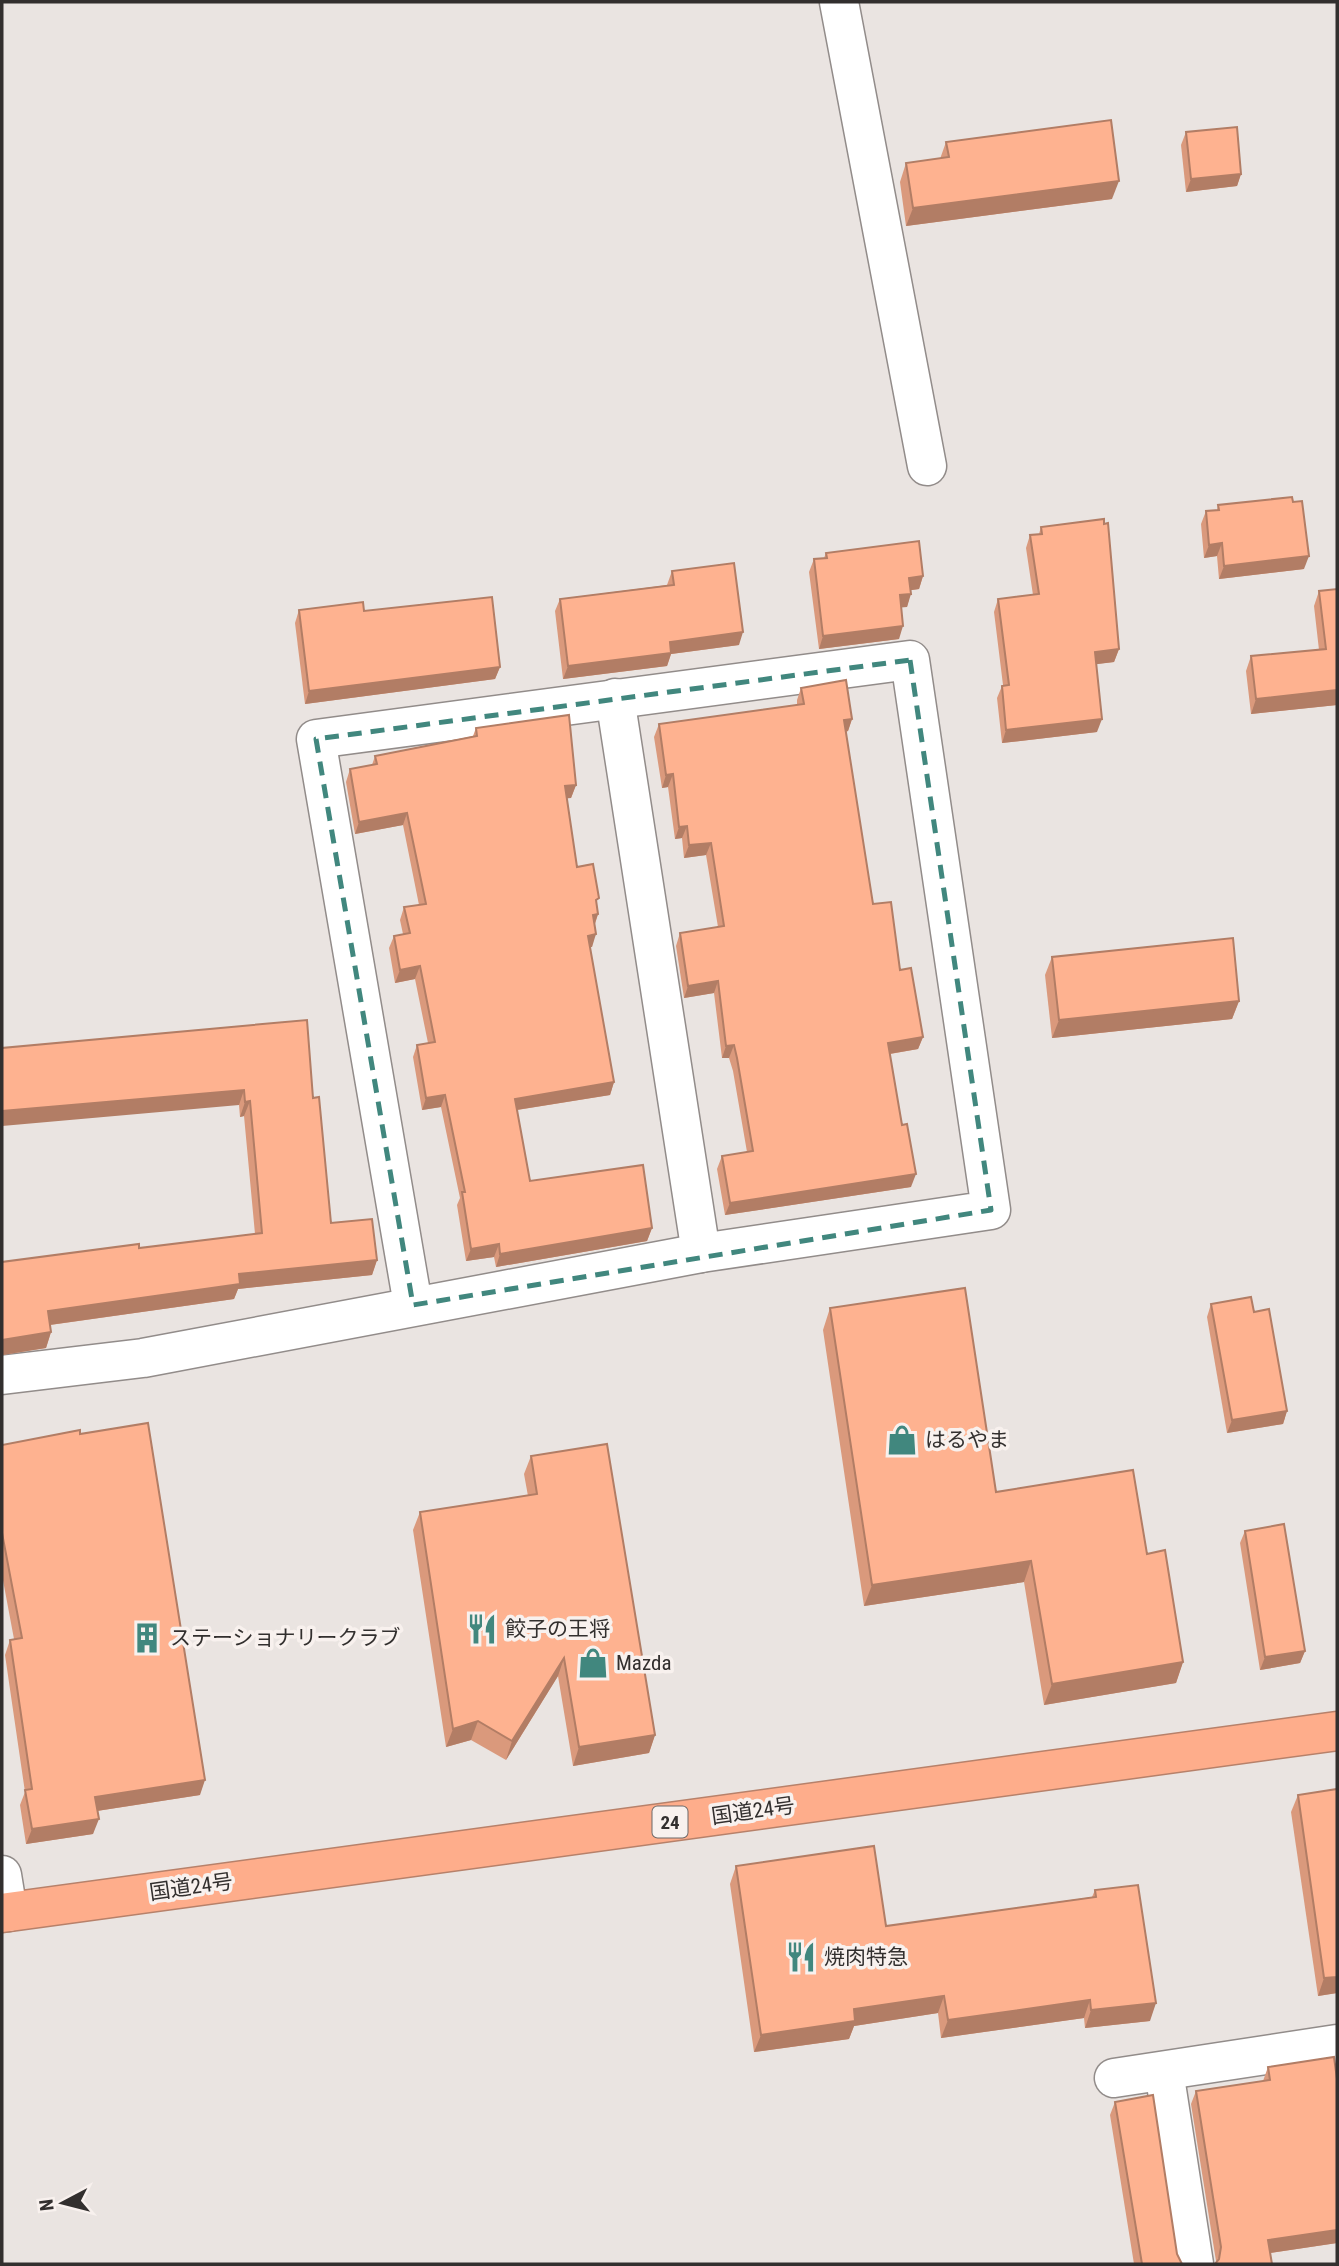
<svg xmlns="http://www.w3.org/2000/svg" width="1339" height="2266" viewBox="0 0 1339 2266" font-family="'Roboto Condensed','Noto Sans JP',sans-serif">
<rect width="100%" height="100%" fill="#eae4e1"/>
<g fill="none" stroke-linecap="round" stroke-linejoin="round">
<!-- street casing -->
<g stroke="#928c8a" stroke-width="41">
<g id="street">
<polyline points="839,2 927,466"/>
<polyline points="615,698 701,1253"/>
<polyline points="2,1375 143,1358 701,1253 991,1210 910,660 316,739 413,1305"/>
<polyline points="2,1875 8,1912"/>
<polyline points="1164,2071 1194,2264"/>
<polyline points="1114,2078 1337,2044"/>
</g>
</g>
<!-- highway casing -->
<g stroke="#b7816a" stroke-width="41">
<polyline id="highway" points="2,1913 1337,1731"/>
</g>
<!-- street -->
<use href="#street" stroke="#fff" stroke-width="38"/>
<!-- highway -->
<use href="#highway" stroke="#fead8b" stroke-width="38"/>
</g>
<!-- wall -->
<g fill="#da997c">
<polygon points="1186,132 1241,174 1237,186 1186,192 1181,145"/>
<polygon points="946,142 1112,199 906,226 900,182 906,163 940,159"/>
<polygon points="1218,505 1304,569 1219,579 1217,556 1204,558 1201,524 1206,511 1217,510"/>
<polygon points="1041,527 1119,649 1114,662 1096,664 1097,732 1002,743 997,698 1002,686 1003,685 994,612 998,599 1033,595 1026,548 1030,535 1039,534"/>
<polygon points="826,553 923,576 919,589 911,590 907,607 901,607 899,639 819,649 809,572 814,559 824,558"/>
<polygon points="672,571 739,645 671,654 667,666 563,679 555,611 560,599 667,585"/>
<polygon points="1319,591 1337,705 1251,714 1246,671 1251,656 1319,650 1314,606"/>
<polygon points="299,610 364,611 500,667 495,679 305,704 295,623"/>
<polygon points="801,688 852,719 848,731 846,732 873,904 900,970 923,1037 918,1049 890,1054 911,1187 725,1215 717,1169 722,1156 747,1152 733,1071 729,1058 722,1058 714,993 684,998 676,946 680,933 718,927 706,855 684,858 682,838 675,839 668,787 662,788 654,737 659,724 797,705 797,700"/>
<polygon points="476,728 576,785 571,798 567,798 577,867 597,905 598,914 595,924 592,947 590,947 614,1082 610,1095 517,1110 530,1181 652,1228 647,1241 496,1267 494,1257 466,1261 457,1205 460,1198 441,1107 422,1110 413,1057 417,1045 428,1043 415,979 395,983 389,948 394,936 403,934 400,920 404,907 419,905 403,825 355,834 346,782 350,769 372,765 375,756 473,736"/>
<polygon points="1052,957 1239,1001 1232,1019 1052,1038 1045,975"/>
<polygon points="2,1048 313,1098 331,1223 377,1260 372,1275 238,1289 234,1299 50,1325 51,1332 46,1348 2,1355 139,1248 255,1234 244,1116 240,1117 239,1105"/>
<polygon points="1211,1304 1254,1312 1287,1411 1283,1424 1227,1433 1207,1317"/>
<polygon points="830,1308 996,1492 1147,1554 1183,1662 1176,1683 1044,1705 1024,1582 864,1606 823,1330"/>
<polygon points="80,1434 200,1795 97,1811 93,1834 26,1844 20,1805 25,1792 5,1655 10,1640 14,1639 2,1575 2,1445"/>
<polygon points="531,1456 655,1735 649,1753 573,1766 558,1676 506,1760 471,1740 446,1747 413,1530 420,1512 528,1496 524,1474"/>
<polygon points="1245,1531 1305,1651 1300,1663 1260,1670 1240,1543"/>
<polygon points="1298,1795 1337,1993 1318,1996 1291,1812"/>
<polygon points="736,1866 886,1926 1092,1897 1095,1890 1150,2021 1085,2028 1084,2018 941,2038 938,2013 854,2026 849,2039 754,2052 730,1884"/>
<polygon points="1268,2067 1337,2243 1270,2253 1215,2264 1216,2261 1191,2104 1196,2091 1263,2081"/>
<polygon points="1115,2102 1177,2254 1182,2264 1134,2264 1110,2115"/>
</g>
<!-- shaded-wall -->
<g fill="#b27d65">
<polygon points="1241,174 1237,186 1186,192 1191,179"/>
<polygon points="1119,181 1112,199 906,226 913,208"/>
<polygon points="1222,543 1217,556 1204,558 1209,545"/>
<polygon points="1309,556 1304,569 1219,579 1224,566"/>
<polygon points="923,576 919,589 905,591 909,578"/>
<polygon points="911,594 907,607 895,608 900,595"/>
<polygon points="903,626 899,639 819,649 823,636"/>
<polygon points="743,632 739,645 671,654 667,666 563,679 568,666 670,642"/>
<polygon points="1119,649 1114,662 1090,665 1095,652"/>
<polygon points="500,667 495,679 305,704 309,691"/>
<polygon points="1337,690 1337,705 1251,714 1256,699"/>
<polygon points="852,719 848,731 840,732 844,720"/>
<polygon points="1102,719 1097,732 1002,743 1006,730"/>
<polygon points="673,774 668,787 662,788 666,775"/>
<polygon points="576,785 571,798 560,799 565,786"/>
<polygon points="407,813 403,825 355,834 359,822"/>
<polygon points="687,826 682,838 675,839 679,827"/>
<polygon points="711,843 706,855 684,858 689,845"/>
<polygon points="598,914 594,926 593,915"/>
<polygon points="596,934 592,947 583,948 588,936"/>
<polygon points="420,966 415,979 395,983 400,970"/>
<polygon points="718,981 714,993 684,998 688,986"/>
<polygon points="1239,1001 1232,1019 1052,1038 1059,1020"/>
<polygon points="923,1037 918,1049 883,1055 888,1043"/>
<polygon points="734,1045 729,1058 722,1058 726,1046"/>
<polygon points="614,1082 610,1095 510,1111 515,1099"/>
<polygon points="244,1090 239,1105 2,1126 2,1111"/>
<polygon points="445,1095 441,1107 422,1110 426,1098"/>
<polygon points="250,1101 244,1116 240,1117 245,1102"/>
<polygon points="916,1174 911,1187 725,1215 730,1203"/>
<polygon points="652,1228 647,1241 496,1267 500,1254"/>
<polygon points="499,1244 494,1257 466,1261 471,1249"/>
<polygon points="377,1260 372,1275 238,1289 234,1299 42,1326 48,1311 239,1274"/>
<polygon points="51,1332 46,1348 2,1355 2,1340"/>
<polygon points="1287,1411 1283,1424 1227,1433 1232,1420"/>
<polygon points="1031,1561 1024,1582 864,1606 872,1585"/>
<polygon points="1305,1651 1300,1663 1260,1670 1265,1657"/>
<polygon points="564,1658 558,1676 506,1760 512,1741"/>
<polygon points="1183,1662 1176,1683 1044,1705 1052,1684"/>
<polygon points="478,1721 471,1740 446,1747 453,1729"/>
<polygon points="655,1735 649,1753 573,1766 579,1747"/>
<polygon points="205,1780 200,1795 90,1812 95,1797"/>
<polygon points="99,1819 93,1834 26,1844 32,1829"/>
<polygon points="1337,1977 1337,1993 1318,1996 1324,1978"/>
<polygon points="944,1996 938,2013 854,2026 849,2039 754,2052 761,2035 854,2009"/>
<polygon points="1090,2000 1084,2018 941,2038 948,2020"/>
<polygon points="1156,2003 1150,2021 1085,2028 1091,2010"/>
<polygon points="1337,2230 1337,2243 1263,2254 1268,2240"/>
</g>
<!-- building -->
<g fill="#feb290" stroke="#b27d65" stroke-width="2">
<polygon points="1111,120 1119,181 913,208 906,163 949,157 946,142"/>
<polygon points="1237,127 1241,174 1191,179 1186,132"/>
<polygon points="1292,497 1293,502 1302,501 1309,556 1224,566 1222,543 1209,545 1206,511 1219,510 1218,505"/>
<polygon points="1104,519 1104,524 1108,523 1119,649 1095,652 1102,719 1006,730 1002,686 1009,685 998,599 1039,594 1030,535 1042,534 1041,527"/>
<polygon points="919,541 923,576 909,578 911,594 900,595 903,626 823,636 814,559 827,558 826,553"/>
<polygon points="734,563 743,632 670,642 671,653 568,666 560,599 674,585 672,571"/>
<polygon points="1337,589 1337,690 1256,699 1251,656 1326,649 1319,591"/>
<polygon points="492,597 500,667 309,691 299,610 363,602 364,611"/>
<polygon points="846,680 852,719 844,720 873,904 891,902 900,970 911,968 923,1037 888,1043 902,1125 907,1124 916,1174 730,1203 722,1156 753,1151 737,1058 734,1045 726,1046 718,981 688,986 680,933 724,926 711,843 689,845 687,826 679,827 673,774 666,775 659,724 804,704 801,688"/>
<polygon points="569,715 576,785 565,786 577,867 593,864 599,898 596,900 598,914 593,915 596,934 588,936 614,1082 515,1099 530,1181 643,1165 652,1228 500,1254 499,1244 471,1249 462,1192 465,1192 445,1095 426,1098 417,1045 435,1042 420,966 400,970 394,936 410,933 404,907 426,904 407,813 359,822 350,769 377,764 375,756 477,736 476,728"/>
<polygon points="1233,938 1239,1001 1059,1020 1052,957"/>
<polygon points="307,1020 313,1098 319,1097 331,1223 372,1219 377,1260 239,1274 240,1284 48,1311 51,1332 2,1340 2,1262 139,1244 139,1248 262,1233 250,1101 245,1102 244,1090 2,1111 2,1048"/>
<polygon points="965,1288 996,1492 1133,1470 1147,1554 1165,1550 1183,1662 1052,1684 1031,1561 872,1585 830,1308"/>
<polygon points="1251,1297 1254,1312 1269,1309 1287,1411 1232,1420 1211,1304"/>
<polygon points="148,1423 205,1780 95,1797 99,1819 32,1829 25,1790 32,1789 10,1640 22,1638 2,1533 2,1445 80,1430 80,1434"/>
<polygon points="607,1444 655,1735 579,1747 564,1658 512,1741 478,1721 453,1729 420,1512 537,1494 531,1456"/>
<polygon points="1284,1524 1305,1651 1265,1657 1245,1531"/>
<polygon points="1337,1789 1337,1977 1324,1978 1298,1795"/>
<polygon points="874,1846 886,1926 1096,1897 1095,1890 1138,1885 1156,2003 1091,2010 1090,2000 948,2020 944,1996 854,2009 855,2021 761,2035 736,1866"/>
<polygon points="1334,2057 1337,2079 1337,2230 1268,2240 1272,2264 1215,2264 1219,2259 1221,2247 1196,2091 1270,2080 1268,2067"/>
<polygon points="1153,2095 1177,2254 1182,2264 1142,2264 1115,2102"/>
</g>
<!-- marked area -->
<path fill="none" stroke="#41877e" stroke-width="5" stroke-dasharray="14 9" stroke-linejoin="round" d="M910 660 991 1210 413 1305 316 739Z"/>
<!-- icons -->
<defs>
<g id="shop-bare" transform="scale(2.415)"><path d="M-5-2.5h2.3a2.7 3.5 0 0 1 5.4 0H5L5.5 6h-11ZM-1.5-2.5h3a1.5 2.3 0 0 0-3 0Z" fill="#41877e" stroke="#f8f1ee" stroke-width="2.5" paint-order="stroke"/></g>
<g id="restaurant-bare" transform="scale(2.415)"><path d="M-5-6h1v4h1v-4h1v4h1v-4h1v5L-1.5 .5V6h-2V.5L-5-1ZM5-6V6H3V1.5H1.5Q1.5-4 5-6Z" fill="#41877e" stroke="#f8f1ee" stroke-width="2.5" paint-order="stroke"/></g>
<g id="building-bare" transform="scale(2.415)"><path d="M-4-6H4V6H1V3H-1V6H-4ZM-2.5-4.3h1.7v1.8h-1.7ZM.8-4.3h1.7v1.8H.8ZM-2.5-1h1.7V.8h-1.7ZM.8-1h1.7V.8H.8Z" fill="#41877e" stroke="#f8f1ee" stroke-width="2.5" paint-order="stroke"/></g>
</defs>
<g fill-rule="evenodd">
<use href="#shop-bare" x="902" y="1440"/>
<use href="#restaurant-bare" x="482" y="1629"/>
<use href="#building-bare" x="147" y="1638"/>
<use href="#shop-bare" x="593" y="1663"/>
<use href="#restaurant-bare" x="801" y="1957"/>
</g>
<g text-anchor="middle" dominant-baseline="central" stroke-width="7" stroke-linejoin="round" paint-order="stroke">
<!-- shield labels -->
<rect fill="#f8f1ee" stroke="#6d6968" stroke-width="2" x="652.5" y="1806.5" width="35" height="31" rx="5"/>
<g font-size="19" font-weight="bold" fill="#322f2e">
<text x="670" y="1822">24</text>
</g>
<!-- poi labels -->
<g font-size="21" fill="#322f2e" stroke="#f8f1ee" text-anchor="start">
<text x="925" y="1440">はるやま</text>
<text x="505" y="1629">餃子の王将</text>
<text x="170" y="1638">ステーショナリークラブ</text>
<text x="616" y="1663">Mazda</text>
<text x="824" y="1957">焼肉特急</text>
</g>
<!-- street labels -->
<g font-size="21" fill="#322f2e" stroke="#f8f1ee">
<text transform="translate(753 1811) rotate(-8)">国道24号</text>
<text transform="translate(191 1887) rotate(-8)">国道24号</text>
</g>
</g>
<!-- border -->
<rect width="1339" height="2266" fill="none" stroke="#322f2e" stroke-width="7"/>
<!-- north arrow -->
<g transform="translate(63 2203) rotate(263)" stroke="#f8f1ee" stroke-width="5" paint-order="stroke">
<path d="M0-5L12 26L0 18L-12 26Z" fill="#322f2e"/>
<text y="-10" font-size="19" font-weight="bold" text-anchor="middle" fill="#322f2e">N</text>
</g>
</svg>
